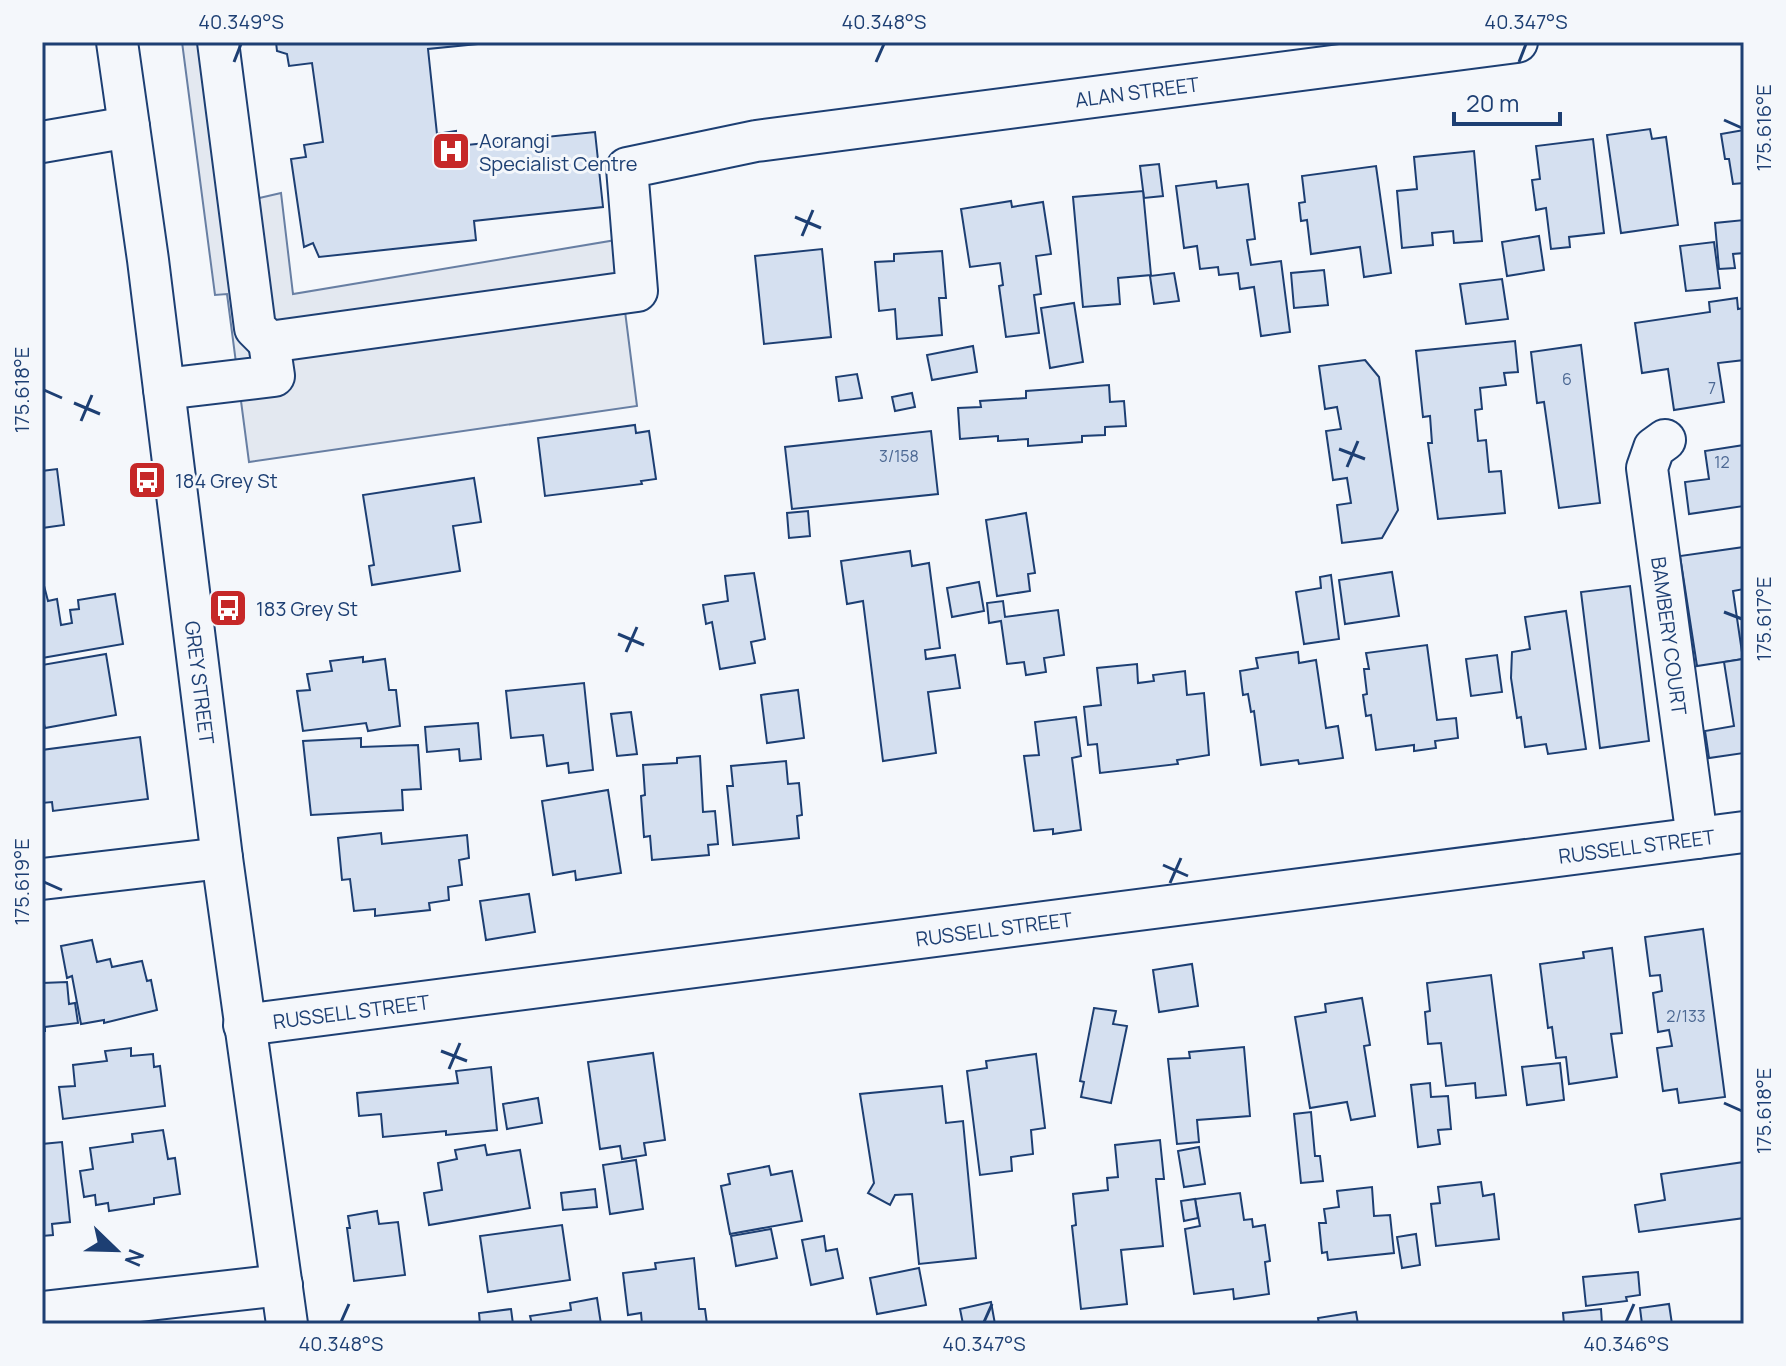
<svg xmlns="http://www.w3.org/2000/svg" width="1786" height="1366" viewBox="0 0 1786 1366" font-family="Manrope,sans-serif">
<rect width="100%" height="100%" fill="#f4f7fb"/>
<!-- parking -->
<polygon fill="#e3e8f0" stroke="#687fa3" stroke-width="2" points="182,42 238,42 255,199 281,193 293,294 616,240 637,406 249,462 227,294 215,295"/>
<!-- building -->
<g fill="#d5e0f0" stroke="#1d3f73" stroke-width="2">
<polygon points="276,42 498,42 428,49 437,134 456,131 457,146 595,132 603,207 474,221 476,240 319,257 313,243 304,247 291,159 306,157 304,145 323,142 312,63 289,66 287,54 277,51"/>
<polygon points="1650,129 1652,139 1666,137 1678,225 1621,233 1607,135"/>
<polygon points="1744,130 1744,183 1733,184 1729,159 1725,159 1721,134"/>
<polygon points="1593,139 1604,233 1569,237 1570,247 1551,249 1546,208 1536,210 1532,180 1540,179 1536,146"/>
<polygon points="1474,151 1482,241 1454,243 1453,231 1432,233 1433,245 1402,248 1397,191 1417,189 1414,157"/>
<polygon points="1159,164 1163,196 1144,198 1140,166"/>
<polygon points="1376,166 1391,273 1364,277 1360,247 1311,254 1307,220 1301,221 1299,203 1305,202 1302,176"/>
<polygon points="1216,181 1217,188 1248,184 1255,239 1247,240 1251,265 1281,261 1290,332 1261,336 1254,287 1240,289 1238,273 1219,275 1218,267 1200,269 1197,246 1184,248 1176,186"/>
<polygon points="1143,191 1151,275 1118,278 1120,304 1083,307 1073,197"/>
<polygon points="1011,201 1012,207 1043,202 1051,254 1036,256 1041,294 1034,295 1039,333 1006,337 999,286 1003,285 1000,263 970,267 961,209"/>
<polygon points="1744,220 1744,253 1733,254 1735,268 1719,269 1715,223"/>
<polygon points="1539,236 1544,270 1507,276 1502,242"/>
<polygon points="1714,242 1720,288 1686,291 1680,246"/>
<polygon points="822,249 831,337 764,344 755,256"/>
<polygon points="942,251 946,298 939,298 942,335 897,339 895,309 879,311 875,262 894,261 894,254"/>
<polygon points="1324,270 1328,305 1294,308 1291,273"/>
<polygon points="1174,273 1179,301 1154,304 1150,276"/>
<polygon points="1502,279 1508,319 1466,324 1460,284"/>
<polygon points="1737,298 1738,309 1744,308 1744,360 1718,363 1724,402 1674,410 1668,369 1642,373 1635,323 1710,312 1709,302"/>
<polygon points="1074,303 1083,362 1050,368 1041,308"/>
<polygon points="1515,341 1518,372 1504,373 1506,385 1480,388 1482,409 1475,410 1478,441 1486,440 1489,472 1501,471 1505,513 1438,519 1428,443 1432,443 1430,416 1423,417 1416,351"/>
<polygon points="1581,345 1600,503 1559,508 1544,402 1537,403 1531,352"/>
<polygon points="973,346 977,372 932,380 927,355"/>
<polygon points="1365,360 1379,377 1398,510 1382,538 1342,543 1337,505 1351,503 1347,478 1333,480 1326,431 1341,429 1337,407 1325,409 1319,366"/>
<polygon points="857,374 862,398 839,401 836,377"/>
<polygon points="1109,385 1110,402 1124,401 1126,426 1105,427 1105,435 1082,436 1082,442 1028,446 1028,439 998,441 998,436 960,439 958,408 981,407 980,401 1026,398 1026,391"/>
<polygon points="912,393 915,407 895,411 892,397"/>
<polygon points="635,425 636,433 649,431 656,479 641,481 642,484 545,496 538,438"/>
<polygon points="931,431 938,494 792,509 785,447"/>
<polygon points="1744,445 1744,506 1689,514 1685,482 1709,479 1705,451"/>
<polygon points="57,469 64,525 42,528 42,471"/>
<polygon points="474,478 481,522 453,526 460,571 372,585 369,566 374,565 363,495"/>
<polygon points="808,511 810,536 789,538 787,513"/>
<polygon points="1026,513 1035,573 1028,574 1030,591 997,596 986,520"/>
<polygon points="1744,547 1744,589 1733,591 1743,659 1697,666 1680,556"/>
<polygon points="910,551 912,566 929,563 940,648 925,650 926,659 955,655 960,688 928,692 936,753 883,761 863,601 847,604 841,561"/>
<polygon points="1392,572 1399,616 1345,624 1339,580"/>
<polygon points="754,573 765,639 751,642 755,663 720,669 712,622 706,624 703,605 728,601 725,576"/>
<polygon points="1331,575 1339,639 1304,644 1296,592 1321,588 1320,577"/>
<polygon points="42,578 48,601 57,599 61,625 72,623 70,610 79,609 78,600 115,594 123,644 42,658"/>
<polygon points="979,582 984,611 952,617 947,588"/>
<polygon points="1630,586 1649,741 1600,748 1581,592"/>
<polygon points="1003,601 1005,617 1058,610 1064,655 1044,658 1046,672 1026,675 1024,662 1007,664 1001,621 989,623 987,603"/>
<polygon points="1566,611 1586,749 1548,754 1546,744 1525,747 1521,717 1517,718 1511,678 1512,652 1530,649 1525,617"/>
<polygon points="1427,645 1437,720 1456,718 1458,738 1435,741 1436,748 1414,751 1414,745 1376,750 1371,715 1366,716 1363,695 1367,694 1364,669 1369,669 1366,653"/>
<polygon points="1298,652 1299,663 1316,660 1326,728 1338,726 1343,758 1299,764 1298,760 1261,765 1254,711 1251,712 1248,694 1243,695 1240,671 1258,668 1256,658"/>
<polygon points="106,654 116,715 45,728 42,716 42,665"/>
<polygon points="1497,655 1502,692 1471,696 1466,659"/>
<polygon points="363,657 363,662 385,659 389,690 396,690 400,726 368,731 366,723 303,731 297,691 310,690 307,674 332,671 330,661"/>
<polygon points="1743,659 1744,753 1709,758 1705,731 1734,726 1724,662"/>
<polygon points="1137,664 1138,683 1154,681 1153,675 1185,671 1187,695 1204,693 1209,755 1177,760 1178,764 1100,773 1097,744 1088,745 1084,707 1101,705 1097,668"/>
<polygon points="584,683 593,770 569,773 568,763 547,766 543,735 511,738 506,691"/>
<polygon points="798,690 804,738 767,743 761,695"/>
<polygon points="631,712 637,754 617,756 611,714"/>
<polygon points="1076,717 1081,756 1072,758 1081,830 1053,834 1053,829 1034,831 1024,756 1039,755 1035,722"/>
<polygon points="478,723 481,759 460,761 459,749 427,752 425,727"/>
<polygon points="140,737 148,799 53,811 52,802 42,803 42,750"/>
<polygon points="361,738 361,747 418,745 421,789 402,790 403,810 311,815 303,741"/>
<polygon points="700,756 703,812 715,811 718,844 708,845 709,855 652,860 650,836 644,837 641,796 645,795 643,765 677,763 677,758"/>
<polygon points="786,761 788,784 799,783 802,815 797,816 799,838 733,845 727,786 733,786 731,766"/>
<polygon points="608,790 621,873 576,880 575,871 553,875 542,801"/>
<polygon points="381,833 382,844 467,835 469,858 459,860 462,885 448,887 449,900 429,903 430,910 375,916 375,909 354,911 350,879 342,880 338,838"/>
<polygon points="529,894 535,932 486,940 480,901"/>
<polygon points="1703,929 1725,1097 1679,1103 1677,1089 1663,1091 1657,1048 1672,1046 1669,1030 1658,1032 1653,993 1662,991 1660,975 1650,976 1645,937"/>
<polygon points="92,940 97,962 110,959 112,967 142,961 147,981 151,980 157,1010 104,1023 104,1020 81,1024 72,976 67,978 61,946"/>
<polygon points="1612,948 1622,1033 1611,1034 1617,1077 1569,1084 1566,1057 1556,1058 1552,1027 1548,1028 1540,964 1584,958 1583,952"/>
<polygon points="1192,964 1198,1006 1159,1012 1153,970"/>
<polygon points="1491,975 1506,1095 1476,1098 1475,1083 1446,1086 1441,1043 1428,1044 1425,1012 1430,1011 1427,983"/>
<polygon points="67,982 69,1004 75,1003 78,1023 45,1027 45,1031 42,1031 42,983"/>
<polygon points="1362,998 1370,1045 1364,1046 1375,1116 1351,1120 1347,1102 1310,1108 1295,1017 1326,1012 1325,1004"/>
<polygon points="1094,1008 1116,1011 1113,1024 1127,1026 1111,1103 1081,1097 1084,1082 1080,1081"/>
<polygon points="1244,1047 1250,1116 1197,1120 1199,1142 1177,1144 1168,1059 1190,1058 1189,1052"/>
<polygon points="131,1048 131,1056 153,1054 154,1067 160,1066 165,1106 63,1119 59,1087 75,1086 73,1065 107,1061 105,1051"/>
<polygon points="653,1053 665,1140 644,1143 646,1155 622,1159 620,1146 600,1149 588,1062"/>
<polygon points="1036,1054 1045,1128 1031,1130 1033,1154 1011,1157 1012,1171 980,1175 967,1071 987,1068 986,1061"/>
<polygon points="1560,1063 1564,1100 1527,1105 1522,1067"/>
<polygon points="491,1067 497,1130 446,1135 446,1131 383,1137 381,1114 359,1116 357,1093 458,1083 456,1071"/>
<polygon points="1430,1083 1431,1097 1448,1096 1451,1129 1438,1130 1440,1144 1418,1147 1411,1085"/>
<polygon points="942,1086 946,1123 963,1121 976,1258 919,1264 912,1194 895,1195 890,1205 868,1193 874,1183 860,1094"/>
<polygon points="538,1098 542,1123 507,1129 503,1104"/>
<polygon points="1311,1112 1315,1156 1320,1156 1323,1181 1301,1183 1294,1114"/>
<polygon points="163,1130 168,1159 175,1158 180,1194 154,1198 154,1204 109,1211 108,1203 96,1205 95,1195 84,1197 80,1171 93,1169 90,1148 133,1142 132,1134"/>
<polygon points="1160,1140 1164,1179 1156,1179 1163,1246 1121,1250 1127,1304 1081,1309 1072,1226 1076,1225 1073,1194 1108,1190 1107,1178 1118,1177 1115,1145"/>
<polygon points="62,1142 70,1222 52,1224 53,1235 42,1236 42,1144"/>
<polygon points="485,1145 487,1155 520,1150 530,1208 429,1225 424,1193 442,1190 438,1163 457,1159 455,1150"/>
<polygon points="1199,1147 1205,1184 1184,1187 1178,1151"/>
<polygon points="636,1160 643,1209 610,1214 603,1165"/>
<polygon points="1744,1162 1744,1218 1639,1232 1635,1205 1665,1200 1661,1174"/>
<polygon points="769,1166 771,1175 792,1171 802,1221 730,1234 721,1186 730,1184 728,1174"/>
<polygon points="1481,1182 1483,1196 1494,1194 1499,1239 1436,1246 1431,1204 1440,1203 1438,1187"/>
<polygon points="1372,1187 1374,1216 1390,1215 1394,1253 1328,1260 1327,1252 1322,1253 1319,1223 1326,1223 1324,1209 1339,1207 1337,1191"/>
<polygon points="595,1189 597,1207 563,1210 561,1193"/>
<polygon points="1240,1193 1244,1220 1252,1219 1253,1227 1265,1225 1270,1261 1265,1262 1269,1294 1234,1299 1233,1289 1194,1294 1185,1229 1200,1226 1195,1199"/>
<polygon points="1195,1199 1198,1218 1184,1221 1181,1201"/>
<polygon points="377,1211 379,1224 398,1222 405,1275 354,1281 347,1228 350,1228 348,1216"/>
<polygon points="562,1225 570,1280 488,1292 480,1236"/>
<polygon points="771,1229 777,1258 736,1266 731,1236"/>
<polygon points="1416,1234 1420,1265 1402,1268 1397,1237"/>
<polygon points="824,1236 826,1251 837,1249 843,1278 811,1285 802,1240"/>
<polygon points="694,1258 699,1309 705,1309 707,1324 642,1324 641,1313 628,1315 623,1273 656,1269 655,1263"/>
<polygon points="919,1268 926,1305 877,1314 870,1278"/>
<polygon points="1638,1272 1640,1295 1626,1297 1627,1301 1586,1306 1583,1277"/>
<polygon points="597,1298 601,1324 532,1324 530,1316 571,1310 570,1303"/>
<polygon points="991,1302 995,1324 963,1324 960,1309"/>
<polygon points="1669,1304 1672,1324 1642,1324 1640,1308"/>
<polygon points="511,1309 513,1324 480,1324 479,1313"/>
<polygon points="1601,1309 1602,1324 1564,1324 1563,1313"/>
<polygon points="1356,1312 1358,1324 1319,1324 1318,1318"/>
</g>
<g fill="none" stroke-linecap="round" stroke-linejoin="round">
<!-- minor casing -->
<g stroke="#1d3f73" stroke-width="44">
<g id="minor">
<path id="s1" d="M117 42 148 260 222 858 287 1324"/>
<polyline points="218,42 255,328 269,342"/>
<polyline points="42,142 129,127"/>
<path id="s2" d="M164 389 274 376 269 342 637 291 627 168 756 141 1517 42"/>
<path id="s3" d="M1665 440 1654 448 1647 468 1697 838"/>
<polyline points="42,879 222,858"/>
<path id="s4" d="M244 1025 1744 832"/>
<polyline points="42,1312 282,1285"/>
</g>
</g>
<!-- minor -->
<use href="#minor" stroke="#f4f7fb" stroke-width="40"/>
</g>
<!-- ticks -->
<path fill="none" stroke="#1d3f73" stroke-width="3" d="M234 62 241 44M876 62 884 44M1519 62 1526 44M1724 120 1742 128M795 217 821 228M802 236 813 210M44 390 62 398M74 403 100 414M81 421 92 395M1339 449 1365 459M1347 467 1358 441M1724 612 1742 619M618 634 644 645M626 652 637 627M1163 865 1188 876M44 882 62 890M1170 883 1181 858M441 1051 467 1061M449 1069 460 1043M1724 1103 1742 1111M341 1322 349 1304M984 1322 992 1304M1626 1322 1634 1304"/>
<!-- icons -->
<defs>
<g id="hospital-square" transform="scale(2)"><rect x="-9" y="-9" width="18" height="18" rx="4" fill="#c62828" stroke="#f4f7fb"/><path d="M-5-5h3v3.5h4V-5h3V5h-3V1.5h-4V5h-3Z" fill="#fff"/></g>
<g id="bus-square" transform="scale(2)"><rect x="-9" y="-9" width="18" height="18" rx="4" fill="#c62828" stroke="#f4f7fb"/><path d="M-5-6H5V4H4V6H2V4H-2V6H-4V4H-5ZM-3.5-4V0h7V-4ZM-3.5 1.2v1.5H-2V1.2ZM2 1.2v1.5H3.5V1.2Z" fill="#fff"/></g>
</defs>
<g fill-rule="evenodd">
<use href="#hospital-square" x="451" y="151"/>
<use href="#bus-square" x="147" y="480"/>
<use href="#bus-square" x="228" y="608"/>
</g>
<g text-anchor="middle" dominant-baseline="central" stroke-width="6" stroke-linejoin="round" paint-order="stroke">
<!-- number labels -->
<g font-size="16" fill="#4b6792">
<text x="1567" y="379">6</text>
<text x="1712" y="388">7</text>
<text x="899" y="456">3/158</text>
<text x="1722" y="462">12</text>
<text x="1686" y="1016">2/133</text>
</g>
<!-- street labels -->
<g font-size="20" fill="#1d3f73" stroke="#f4f7fb">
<text stroke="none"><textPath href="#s2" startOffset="1156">ALAN STREET</textPath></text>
<text stroke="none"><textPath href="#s3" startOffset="204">BAMBERY COURT</textPath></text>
<text stroke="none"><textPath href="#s1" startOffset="646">GREY STREET</textPath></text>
<text stroke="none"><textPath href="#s4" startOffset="1404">RUSSELL STREET</textPath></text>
<text stroke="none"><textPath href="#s4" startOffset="756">RUSSELL STREET</textPath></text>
<text stroke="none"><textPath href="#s4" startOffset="108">RUSSELL STREET</textPath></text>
</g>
<!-- poi labels -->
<g font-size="20" fill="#1d3f73" stroke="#f4f7fb" text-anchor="start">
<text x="479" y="140">Aorangi<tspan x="479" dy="23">Specialist Centre</tspan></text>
<text x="175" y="480">184 Grey St</text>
<text x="256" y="608">183 Grey St</text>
</g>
</g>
<!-- border -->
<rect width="1786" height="1366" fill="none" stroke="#f4f7fb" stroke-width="88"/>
<!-- north arrow -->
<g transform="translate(116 1250) rotate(113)" stroke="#f4f7fb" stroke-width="6" paint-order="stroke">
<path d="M0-6L14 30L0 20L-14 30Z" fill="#1d3f73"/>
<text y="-12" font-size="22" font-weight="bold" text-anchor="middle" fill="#1d3f73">N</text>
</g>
<!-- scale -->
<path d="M1454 112v12h106v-12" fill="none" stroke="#1d3f73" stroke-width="4"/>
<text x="1466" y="112" font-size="24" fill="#1d3f73" stroke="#f4f7fb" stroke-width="6" paint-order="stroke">20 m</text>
<rect x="44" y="44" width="1698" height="1278" fill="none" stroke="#1d3f73" stroke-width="3"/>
<g font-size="20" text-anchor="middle" fill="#1d3f73">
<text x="241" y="29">40.349°S</text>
<text x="884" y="29">40.348°S</text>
<text x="1526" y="29">40.347°S</text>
<text transform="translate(1764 128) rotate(-90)" y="7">175.616°E</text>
<text transform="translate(22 390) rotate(-90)" y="7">175.618°E</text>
<text transform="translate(1764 619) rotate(-90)" y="7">175.617°E</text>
<text transform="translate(22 882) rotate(-90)" y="7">175.619°E</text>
<text transform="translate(1764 1111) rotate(-90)" y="7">175.618°E</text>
<text x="341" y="1351">40.348°S</text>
<text x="984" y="1351">40.347°S</text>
<text x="1626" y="1351">40.346°S</text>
</g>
</svg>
